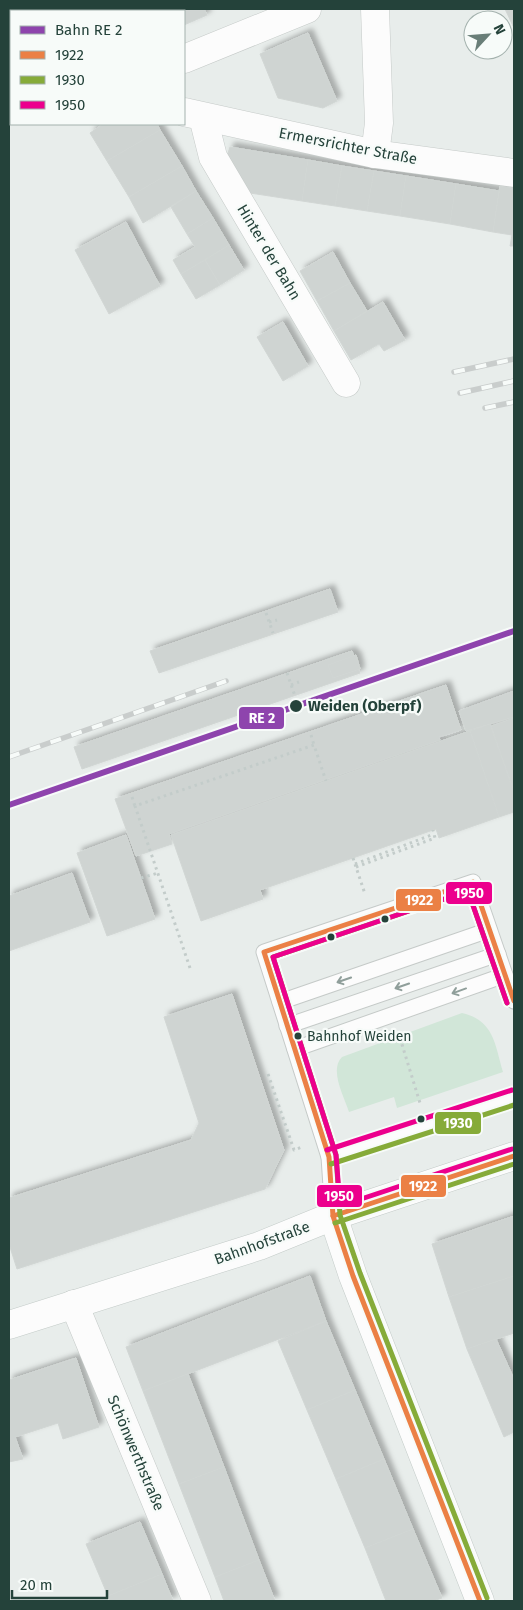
<svg xmlns="http://www.w3.org/2000/svg" width="523" height="1610" viewBox="0 0 523 1610" font-family="'Fira Sans',sans-serif">
<defs>
<filter id="shadow"><feDropShadow dx="4.5" dy="-4.5" stdDeviation="2.5" flood-color="#0004"/></filter>
</defs>
<rect width="100%" height="100%" fill="#e8edeb"/>
<!-- green -->
<path fill="#d1e6d8" d="M462 1013C494 1020 495 1045 503 1072L397 1108 394 1097 349 1112C344 1096 329 1070 342 1057Z"/>
<!-- building -->
<g fill="#cfd4d2" stroke="#d1d6d4" filter="url(#shadow)">
<polygon points="124,9 155,9 156,11 118,11"/>
<polygon points="157,9 204,9 207,15 184,25 184,11 158,11"/>
<polygon points="505,9 514,9 514,28"/>
<polygon points="308,33 337,101 323,108 278,98 260,54"/>
<polygon points="103,124 157,124 160,130 107,161 90,133"/>
<polygon points="160,130 182,166 129,197 107,161"/>
<polygon points="230,147 308,160 302,201 250,193 227,156"/>
<polygon points="308,160 342,166 335,206 302,201"/>
<polygon points="182,166 196,191 143,223 129,197"/>
<polygon points="342,166 374,171 367,211 335,206"/>
<polygon points="374,171 406,176 400,216 367,211"/>
<polygon points="406,176 456,184 450,224 400,216"/>
<polygon points="456,184 499,191 493,232 450,224"/>
<polygon points="500,186 514,188 514,246 510,246 512,235 493,232"/>
<polygon points="196,191 213,218 187,234 171,207"/>
<polygon points="213,218 229,245 181,274 173,260 195,247 187,234"/>
<polygon points="126,222 160,286 109,314 75,250"/>
<polygon points="229,245 244,270 220,285 205,260"/>
<polygon points="333,252 350,283 317,301 300,271"/>
<polygon points="205,260 220,285 196,299 181,274"/>
<polygon points="350,283 367,311 334,331 317,301"/>
<polygon points="383,302 405,340 384,351 379,344 351,360 334,331"/>
<polygon points="283,322 308,366 283,381 257,337"/>
<polygon points="330,589 338,612 159,673 150,651"/>
<polygon points="352,651 360,673 82,769 74,747"/>
<polygon points="356,655 360,669 333,678 328,665"/>
<polygon points="446,685 461,730 439,737 440,740 169,834 172,844 136,856 115,799"/>
<polygon points="514,691 514,717 466,731 459,711"/>
<polygon points="514,718 514,792 491,726"/>
<polygon points="490,724 514,792 514,812 499,817 470,731"/>
<polygon points="470,731 499,817 439,838 436,829 327,867 260,890 263,899 201,921 171,835"/>
<polygon points="126,835 155,919 107,936 77,853"/>
<polygon points="72,873 90,922 9,951 9,896"/>
<polygon points="232,994 284,1150 265,1189 17,1269 9,1244 9,1198 191,1140 199,1123 164,1017"/>
<polygon points="514,1216 514,1276 449,1297 432,1244"/>
<polygon points="310,1276 326,1321 143,1391 126,1347"/>
<polygon points="514,1276 514,1333 467,1349 449,1297"/>
<polygon points="326,1321 355,1390 307,1410 278,1341"/>
<polygon points="496,1339 514,1379 514,1432 504,1437 467,1349"/>
<polygon points="76,1358 99,1427 63,1439 58,1423 15,1437 23,1459 9,1462 9,1380"/>
<polygon points="188,1374 224,1467 179,1484 143,1391"/>
<polygon points="355,1390 384,1459 336,1479 307,1410"/>
<polygon points="384,1459 413,1529 365,1548 336,1479"/>
<polygon points="224,1467 259,1560 215,1577 179,1484"/>
<polygon points="140,1522 162,1574 108,1596 86,1544"/>
<polygon points="413,1529 442,1598 433,1601 386,1601 365,1548"/>
<polygon points="259,1560 275,1601 224,1601 215,1577"/>
<polygon points="162,1574 173,1601 110,1601 108,1596"/>
</g>
<g fill="none" stroke-linecap="round" stroke-linejoin="round">
<!-- service casing -->
<g stroke="#c5cac8" stroke-width="17">
<g id="service">
<polyline points="280,1002 489,930"/>
<polyline points="287,1026 498,954"/>
<polyline points="295,1049 505,975"/>
<polyline points="329,1157 514,1097"/>
<polyline points="333,1216 329,1157 264,952 473,882 514,1001"/>
</g>
</g>
<!-- minor casing -->
<g stroke="#c5cac8" stroke-width="29">
<g id="minor">
<polyline points="184,59 307,9"/>
<polyline points="9,99 11,99"/>
<polyline points="184,112 375,154 514,173"/>
<polyline points="203,117 213,157 346,383"/>
<polyline points="375,154 379,123 375,9"/>
<polyline points="74,1304 197,1601"/>
</g>
</g>
<!-- secondary casing -->
<g stroke="#c3cbc8" stroke-width="29">
<g id="secondary">
<polyline points="333,1216 353,1276 480,1601"/>
<polyline points="9,1325 259,1246 333,1216 514,1156"/>
</g>
</g>
<!-- path -->
<g stroke="#c3ccca" stroke-width="3" stroke-dasharray="2.5 4" stroke-linecap="butt">
<polyline points="266,613 273,633"/>
<polyline points="269,622 277,620"/>
<polyline points="287,673 295,696"/>
<polyline points="291,685 299,682"/>
<polyline points="311,735 314,745"/>
<polyline points="132,797 135,806"/>
<polyline points="353,858 365,894"/>
<polyline points="355,864 434,834"/>
<polyline points="356,867 435,838 433,830"/>
<polyline points="141,878 158,873"/>
<polyline points="190,968 135,806 314,745 326,781"/>
<polyline points="400,1038 420,1103"/>
<polyline points="268,1074 294,1150 302,1147"/>
</g>
<!-- service -->
<use href="#service" stroke="#fcfcfc" stroke-width="15"/>
<!-- minor -->
<use href="#minor" stroke="#fcfcfc" stroke-width="28"/>
<!-- secondary -->
<use href="#secondary" stroke="#fcfcfc" stroke-width="28"/>
<!-- rail casing -->
<g stroke="#c9cdcc" stroke-width="5.5">
<g id="rail">
<polyline points="454,372 514,359"/>
<polyline points="460,393 514,381"/>
<polyline points="485,408 514,402"/>
<polyline points="9,757 226,681"/>
</g>
</g>
<!-- rail -->
<use href="#rail" stroke="#f7fbf9" stroke-width="4" stroke-dasharray="11" stroke-linecap="butt"/>
<!-- bus-1 casing -->
<g stroke="#f7fbf9" stroke-width="9">
<g id="bus-1">
<polyline points="333,1216 514,1156"/>
<polyline points="480,1601 353,1276 333,1216 329,1157 264,952 473,882 514,1001"/>
</g>
</g>
<!-- bus-2 casing -->
<g stroke="#f7fbf9" stroke-width="9">
<g id="bus-2">
<polyline points="331,1164 514,1105"/>
<polyline points="335,1223 514,1164"/>
<polyline points="487,1598 360,1273 340,1215 336,1155 273,957 468,891 507,1003"/>
</g>
</g>
<!-- bus-3 casing -->
<g stroke="#f7fbf9" stroke-width="9">
<g id="bus-3">
<polyline points="507,1003 468,891 273,957 336,1155 340,1206 512,1149"/>
<polyline points="327,1150 512,1090"/>
</g>
</g>
<!-- bus-1 -->
<use href="#bus-1" stroke="#eb8045" stroke-width="5"/>
<!-- bus-2 -->
<use href="#bus-2" stroke="#86ab39" stroke-width="5"/>
<!-- bus-3 -->
<use href="#bus-3" stroke="#ec008d" stroke-width="5"/>
<!-- rail-1 casing -->
<g stroke="#f7fbf9" stroke-width="10">
<polyline id="rail-1" points="9,805 514,631"/>
</g>
<!-- rail-1 -->
<use href="#rail-1" stroke="#8e44ad" stroke-width="6"/>
</g>
<!-- one-way arrows -->
<defs><path id="oneway-shaft" d="M-6 0H5M1.5-3L5.5 0L1.5 3" fill="none" stroke-width="1.6" stroke-linecap="round" stroke-linejoin="round" transform="scale(1.25)"/></defs>
<g stroke="#909f9b">
<use href="#oneway-shaft" transform="translate(344 980) rotate(161)"/>
<use href="#oneway-shaft" transform="translate(402 986) rotate(161)"/>
<use href="#oneway-shaft" transform="translate(459 991) rotate(160)"/>
</g>
<!-- markers -->
<g fill="#24423a" stroke="#f7fbf9" stroke-width="2">
<circle cx="296" cy="706" r="7"/>
<circle cx="385" cy="919" r="4.5"/>
<circle cx="331" cy="937" r="4.5"/>
<circle cx="298" cy="1036" r="4.5"/>
<circle cx="421" cy="1119" r="4.5"/>
</g>
<g text-anchor="middle" dominant-baseline="central" stroke-width="4.5" stroke-linejoin="round" paint-order="stroke">
<!-- bus labels -->
<g font-size="14" fill="#24423a" stroke="#f7fbf9" text-anchor="start">
<text x="307" y="1036">Bahnhof Weiden</text>
</g>
<!-- street labels -->
<g font-size="15" fill="#24423a" stroke="#f7fbf9">
<text transform="translate(348 146) rotate(11)">Ermersrichter Straße</text>
<text transform="translate(269 252) rotate(59)">Hinter der Bahn</text>
<text transform="translate(262 1243) rotate(-20)">Bahnhofstraße</text>
<text transform="translate(136 1453) rotate(67)">Schönwerthstraße</text>
</g>
<!-- stop labels -->
<g font-size="15" font-weight="bold" fill="#24423a" stroke="#f7fbf9" text-anchor="start">
<text x="308" y="706">Weiden (Oberpf)</text>
</g>
</g>
<g stroke="#f7fbf9" stroke-width="2">
<rect x="238" y="706" width="47" height="24" rx="5" fill="#8e44ad"/>
<rect x="445" y="881" width="48" height="24" rx="5" fill="#ec008d"/>
<rect x="395" y="888" width="47" height="24" rx="5" fill="#eb8045"/>
<rect x="434" y="1111" width="48" height="24" rx="5" fill="#86ab39"/>
<rect x="400" y="1174" width="47" height="24" rx="5" fill="#eb8045"/>
<rect x="316" y="1184" width="47" height="24" rx="5" fill="#ec008d"/>
</g>
<g font-size="14" text-anchor="middle" font-weight="bold" fill="#fff">
<text x="262" y="723">RE 2</text>
<text x="469" y="898">1950</text>
<text x="419" y="905">1922</text>
<text x="458" y="1128">1930</text>
<text x="423" y="1191">1922</text>
<text x="339" y="1201">1950</text>
</g>
<!-- border -->
<rect width="523" height="1610" fill="none" stroke="#24423a" stroke-width="20"/>
<!-- legend -->
<rect x="10" y="10" width="175" height="115" fill="#f7fbf9" stroke="#a3b1ad"/>
<rect x="20" y="26" width="25" height="8" fill="#8e44ad" stroke="#a3b1ad"/>
<text x="55" y="35" font-size="15" fill="#24423a">Bahn RE 2</text>
<rect x="20" y="51" width="25" height="8" fill="#eb8045" stroke="#a3b1ad"/>
<text x="55" y="60" font-size="15" fill="#24423a">1922</text>
<rect x="20" y="76" width="25" height="8" fill="#86ab39" stroke="#a3b1ad"/>
<text x="55" y="85" font-size="15" fill="#24423a">1930</text>
<rect x="20" y="101" width="25" height="8" fill="#ec008d" stroke="#a3b1ad"/>
<text x="55" y="110" font-size="15" fill="#24423a">1950</text>
<!-- north arrow -->
<g transform="translate(488 35) rotate(64)"><circle r="24" fill="#f7fbf9" stroke="#a3b1ad"/>
<path d="M0-4L9 19L0 12L-9 19Z" fill="#697e78"/>
<text y="-8" font-size="14" font-weight="bold" text-anchor="middle" fill="#24423a">N</text>
</g>
<!-- scale -->
<path d="M12 1590v8h95v-8" fill="none" stroke="#24423a" stroke-width="2.5"/>
<text x="20" y="1590" font-size="15" fill="#24423a" stroke="#f7fbf9" stroke-width="4" paint-order="stroke">20 m</text>
</svg>
